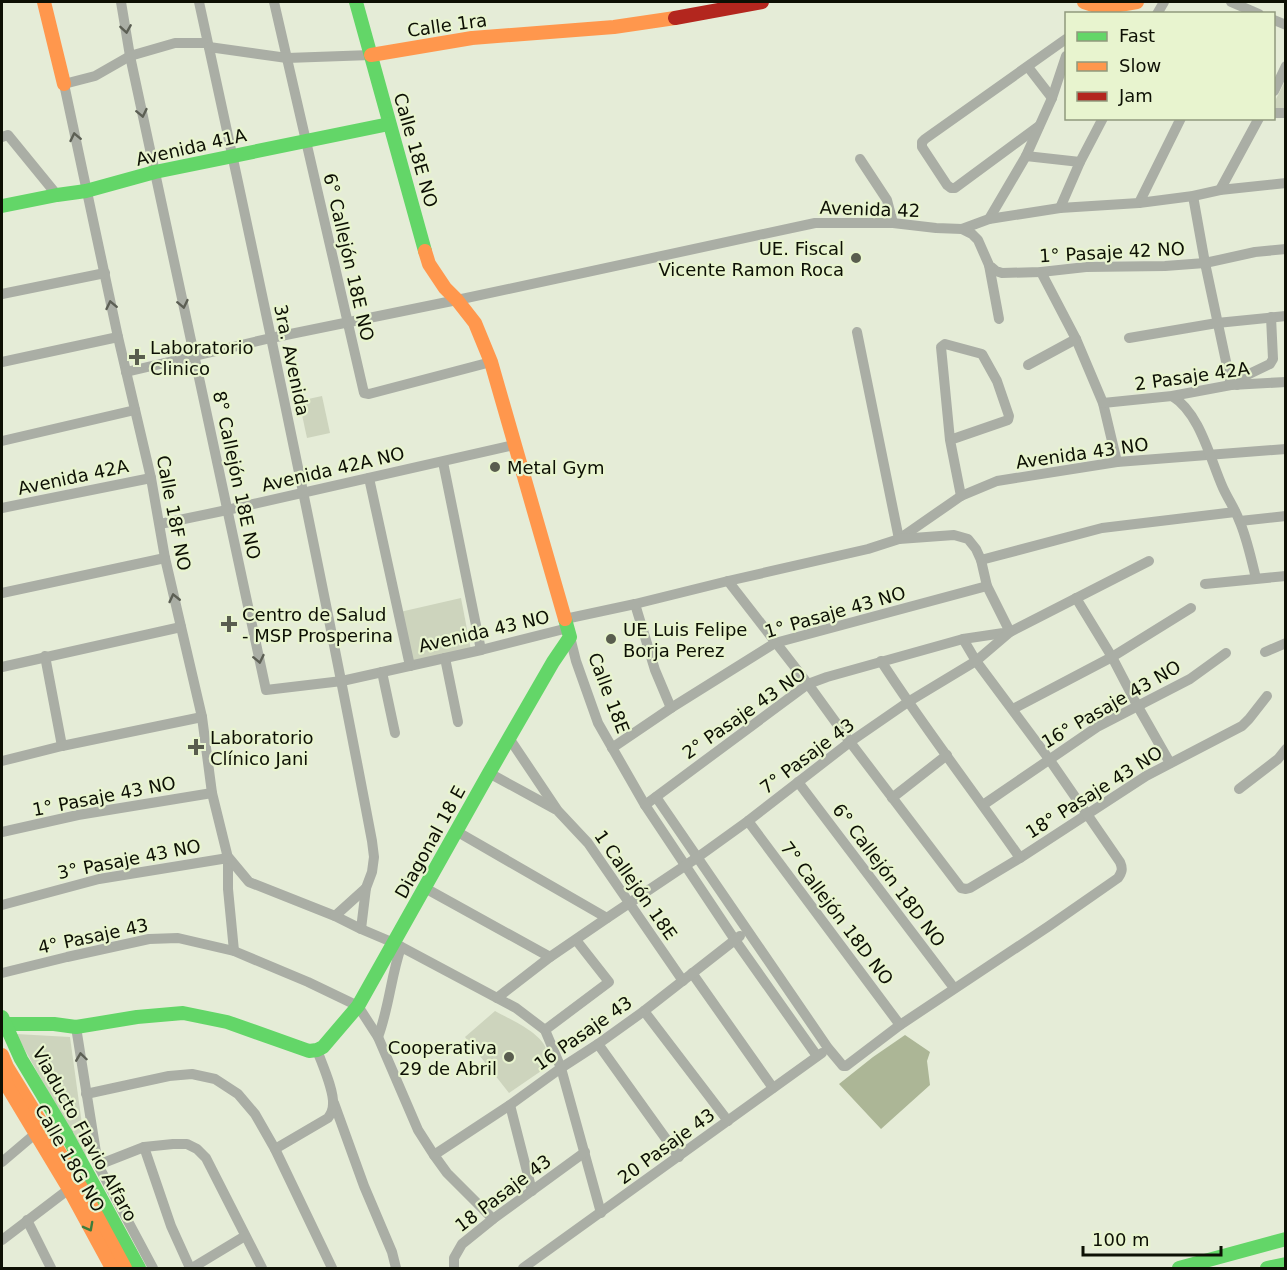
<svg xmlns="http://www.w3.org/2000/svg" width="1287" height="1270" viewBox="0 0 1287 1270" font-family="'DejaVu Sans',sans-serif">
<rect width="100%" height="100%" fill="#e5ecd7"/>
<!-- green -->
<g fill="#cdd4bd">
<polygon points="1285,81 1285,110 1274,111 1274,103"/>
<polygon points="322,396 330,433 307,438 299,401"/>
<polygon points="461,598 471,650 412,663 400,612"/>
<path d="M495 1011C509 1019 548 1035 547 1055 547 1060 545 1065 544 1069L509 1093 465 1037Z"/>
<polygon points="16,1034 70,1037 87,1161"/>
</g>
<!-- water -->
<polygon fill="#acb696" points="905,1035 930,1052 927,1061 930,1085 881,1129 839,1084 873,1057"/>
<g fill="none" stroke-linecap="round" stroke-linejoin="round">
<!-- street -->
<g stroke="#aaaea5" stroke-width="10">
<polyline points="121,2 130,56 266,690 342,681 481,650 568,628"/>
<path d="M199 2C260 281 319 560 372 841L374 857 372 872 366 888 361 929"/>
<polyline points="274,2 364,393 369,394 491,362"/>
<polyline points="1231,2 1259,14"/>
<polyline points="1157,14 1164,2"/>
<polyline points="1274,20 1286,25"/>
<polyline points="204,43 175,43 130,56 95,76 64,84 118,337 151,478 165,558 202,717 212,793 228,858 228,889 234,951"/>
<polyline points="209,47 287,58 371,55"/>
<polyline points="1028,67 1052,98"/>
<polyline points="1274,91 1286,66"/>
<polyline points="1274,113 1286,113"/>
<polyline points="1039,126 955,188 951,188 947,185 922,147 922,142 925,139 1066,39"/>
<polyline points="2,137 8,135 57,195"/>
<polyline points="1026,156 1080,162"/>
<polyline points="860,159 887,200 893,223"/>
<polyline points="1220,190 1259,118"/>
<polyline points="1193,196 1205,263 1231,385"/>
<polyline points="1139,203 1181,118"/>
<polyline points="1060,208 1080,162 1103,118"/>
<polyline points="989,219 1026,156 1052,98 1066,56"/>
<polyline points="962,229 972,234 978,240 989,265 996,271 1002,273 1041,272 1086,267 1165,266 1205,263 1255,252 1286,249"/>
<polyline points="989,265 999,319"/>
<polyline points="1041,272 1076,339 1103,403 1117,462"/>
<polyline points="2,294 105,273"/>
<polyline points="857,332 899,539 961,496 997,481 1117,462 1286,449"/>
<polyline points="1129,338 1217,323 1286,316"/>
<polyline points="2,362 118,337"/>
<polyline points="1028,365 1076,339"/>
<polyline points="126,372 271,338 457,300 815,223 893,223 936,228 962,229 989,219 1060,208 1139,203 1193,196 1220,190 1286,183"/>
<polyline points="1237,385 1247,375 1270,364 1273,359 1271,317"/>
<path d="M1172 396C1200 413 1210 459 1223 488 1228 499 1235 509 1239 520 1247 538 1251 559 1256 578"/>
<polyline points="1103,403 1172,396 1231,385 1286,382"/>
<polyline points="950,440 1008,420 1009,416 997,381 982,354 945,344 941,347 950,440 961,496"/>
<polyline points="2,441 135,410"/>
<polyline points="443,462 481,650"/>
<polyline points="369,478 410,666"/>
<polyline points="2,508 151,478"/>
<polyline points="1240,521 1286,516"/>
<polyline points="160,524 227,510 514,445"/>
<polyline points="981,560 1102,528 1235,512"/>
<polyline points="728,581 808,684 850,742 961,888 966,889 970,888 1020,858 1146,776 1242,726 1249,719 1267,696"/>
<polyline points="1205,584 1286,576"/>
<polyline points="2,593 165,558"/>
<polyline points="1076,598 1112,657 1137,705 1170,763"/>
<polyline points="635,604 655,670 671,708"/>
<polyline points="565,619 635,604 728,581 868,549 899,539 954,535 968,539 976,549 981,560 987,586 1010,632 963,639 827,677 808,684 645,805"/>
<polyline points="570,637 576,661 598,723 645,805 735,940 817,1056"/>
<polyline points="1265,652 1286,643"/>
<polyline points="45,656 62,746"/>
<polyline points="445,658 458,722"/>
<path d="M881 661C925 729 974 792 1020 858"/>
<polyline points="2,667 181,627"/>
<polyline points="382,672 395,733"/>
<polyline points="1013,709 1112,657 1191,608"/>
<polyline points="509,738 558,811 588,843 683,981"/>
<polyline points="612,748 671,708 775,643 987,586"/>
<polyline points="2,761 62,746 202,717"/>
<polyline points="489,773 555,809"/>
<polyline points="798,782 954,988"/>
<polyline points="1239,789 1278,759 1286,749"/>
<path d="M656 797 828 1048 843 1066H846L900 1025 1049 926 1118 878C1122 872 1123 869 1120 862L1049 759 976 661 963 639"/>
<polyline points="892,798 947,755"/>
<polyline points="983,805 1097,727 1190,679 1226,653"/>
<polyline points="748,821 900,1025"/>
<polyline points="456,831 607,918"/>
<polyline points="2,832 78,815 212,793"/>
<polyline points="229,858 249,882 335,916 361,929 394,943 516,1008 545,1030 561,1068 601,1213"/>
<polyline points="425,888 550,957"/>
<polyline points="2,905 99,879 228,858"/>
<polyline points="335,916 366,888"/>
<polyline points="2,973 67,957 149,939 178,938 234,951 308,982 358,1006 378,1037 418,1130 434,1155 447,1173 493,1219"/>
<polyline points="692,973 773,1088"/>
<polyline points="497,998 550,957 607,918 698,857 748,821 850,742 908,702 976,661 1010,632 1149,561"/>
<polyline points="644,1011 728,1121"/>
<polyline points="76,1027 98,1165 153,1268"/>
<polyline points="545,1030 609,982 576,940"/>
<path d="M378 1037C389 1008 391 976 401 947"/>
<polyline points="598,1044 679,1157"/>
<polyline points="86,1094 169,1076 192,1074 215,1079 238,1094 255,1114 275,1149 332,1268"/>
<polyline points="334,1103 364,1186 392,1252 396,1268"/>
<polyline points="510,1105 532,1191"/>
<polyline points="144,1147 171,1226 190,1268"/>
<path d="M275 1149 328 1118C331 1114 333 1110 333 1104 334 1090 322 1064 317 1050"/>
<polyline points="434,1155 510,1105 561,1068 598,1044 644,1011 740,936"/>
<polyline points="2,1162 35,1134"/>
<polyline points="98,1165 144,1147 173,1144 187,1144 197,1149 206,1158 262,1268"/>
<polyline points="27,1220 51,1268"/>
<polyline points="2,1240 69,1189"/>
<polyline points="192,1268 245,1236"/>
<polyline points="454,1268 454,1258 462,1244 493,1219 585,1152"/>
<polyline points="523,1268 822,1053"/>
</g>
<!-- fast -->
<g stroke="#63d668" stroke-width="14">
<polyline points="356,2 425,251"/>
<polyline points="2,206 57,195 86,191 155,172 389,124"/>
<polyline points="2,1024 54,1024 76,1027 137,1017 183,1013 227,1022 309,1051 317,1050 323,1047 358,1006 489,773 553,662 570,637 565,619"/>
<polyline points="66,1134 139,1268"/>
<polyline points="1179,1268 1286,1239"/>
<polyline points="1267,1268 1286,1264"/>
</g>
<!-- slow -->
<g stroke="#ff974d" stroke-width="14">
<polyline points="44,2 64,84"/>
<polyline points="1084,2 1102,8 1137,2"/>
<polyline points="371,55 472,38 614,27 675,18"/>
<polyline points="425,251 429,264 445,288 457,300 475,323 491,362 565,619"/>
<polyline points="2,1055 7,1067 85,1194 125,1268"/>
<polyline points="2,1065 7,1086 69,1189 112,1268"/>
</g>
<!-- jam -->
<polyline stroke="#b3261e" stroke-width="14" points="675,18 762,2"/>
<!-- fast-bridge -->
<polyline stroke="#63d668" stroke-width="14" points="2,1017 21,1059 66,1134"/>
</g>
<!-- one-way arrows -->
<defs><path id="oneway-chevron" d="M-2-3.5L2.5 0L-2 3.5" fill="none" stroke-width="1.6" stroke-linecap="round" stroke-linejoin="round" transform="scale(1.5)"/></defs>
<g stroke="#5c5f54">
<use href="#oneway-chevron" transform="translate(126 29) rotate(81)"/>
<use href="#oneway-chevron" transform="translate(142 113) rotate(78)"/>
<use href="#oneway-chevron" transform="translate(75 137) rotate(-102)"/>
<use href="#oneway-chevron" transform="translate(183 304) rotate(78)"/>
<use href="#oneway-chevron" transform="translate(111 305) rotate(-102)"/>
<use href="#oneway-chevron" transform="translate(174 598) rotate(-103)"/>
<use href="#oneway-chevron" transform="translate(259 659) rotate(78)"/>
<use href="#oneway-chevron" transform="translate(81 1057) rotate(-98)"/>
</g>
<use stroke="#3c7d3b" href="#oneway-chevron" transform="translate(89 1227) rotate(62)"/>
<!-- markers -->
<g fill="#595d4e" stroke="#e8f4cf" stroke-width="2">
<circle cx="856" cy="258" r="6"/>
<path d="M134 348h6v6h6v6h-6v6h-6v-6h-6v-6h6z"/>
<circle cx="495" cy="467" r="6"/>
<path d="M226 615h6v6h6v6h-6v6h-6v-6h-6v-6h6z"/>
<circle cx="611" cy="639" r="6"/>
<path d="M193 738h6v6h6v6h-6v6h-6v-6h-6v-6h6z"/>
<circle cx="509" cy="1057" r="6"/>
</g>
<g text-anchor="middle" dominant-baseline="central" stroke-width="4.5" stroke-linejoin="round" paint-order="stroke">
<!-- street labels -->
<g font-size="18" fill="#0d1004" stroke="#e8f4cf">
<text transform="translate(447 25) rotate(-8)">Calle 1ra</text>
<text transform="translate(191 147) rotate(-13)">Avenida 41A</text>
<text transform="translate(416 150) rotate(74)">Calle 18E NO</text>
<text transform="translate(870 209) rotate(2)">Avenida 42</text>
<text transform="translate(1112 252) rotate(-3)">1° Pasaje 42 NO</text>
<text transform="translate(349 257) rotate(77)">6° Callejón 18E NO</text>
<text transform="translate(292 360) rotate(78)">3ra. Avenida</text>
<text transform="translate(1192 376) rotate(-8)">2 Pasaje 42A</text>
<text transform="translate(1082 453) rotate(-8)">Avenida 43 NO</text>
<text transform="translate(333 469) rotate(-13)">Avenida 42A NO</text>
<text transform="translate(237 475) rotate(78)">8° Callejón 18E NO</text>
<text transform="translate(73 477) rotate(-12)">Avenida 42A</text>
<text transform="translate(174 513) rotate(79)">Calle 18F NO</text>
<text transform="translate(835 612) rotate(-16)">1° Pasaje 43 NO</text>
<text transform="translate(484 631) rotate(-13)">Avenida 43 NO</text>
<text transform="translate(609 693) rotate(69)">Calle 18E</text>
<text transform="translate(1111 704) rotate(-30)">16° Pasaje 43 NO</text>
<text transform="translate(744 713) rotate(-35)">2° Pasaje 43 NO</text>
<text transform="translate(807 756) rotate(-37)">7° Pasaje 43</text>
<text transform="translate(1094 792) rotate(-32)">18° Pasaje 43 NO</text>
<text transform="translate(104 796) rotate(-11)">1° Pasaje 43 NO</text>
<text transform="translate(430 842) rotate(-61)">Diagonal 18 E</text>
<text transform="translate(129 859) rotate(-11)">3° Pasaje 43 NO</text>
<text transform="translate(889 875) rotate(53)">6° Callejón 18D NO</text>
<text transform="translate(636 885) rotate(55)">1 Callejón 18E</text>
<text transform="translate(837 913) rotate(53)">7° Callejón 18D NO</text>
<text transform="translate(93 936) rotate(-12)">4° Pasaje 43</text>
<text transform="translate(583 1033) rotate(-35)">16 Pasaje 43</text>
<text transform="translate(85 1134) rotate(61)">Viaducto Flavio Alfaro</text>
<text transform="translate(666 1146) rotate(-36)">20 Pasaje 43</text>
<text transform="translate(70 1158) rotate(60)">Calle 18G NO</text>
<text transform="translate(503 1193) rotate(-37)">18 Pasaje 43</text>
</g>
<!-- poi labels -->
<g font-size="18" fill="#0d1004" stroke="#e8f4cf" text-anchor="start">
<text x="844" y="248" text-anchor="end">UE. Fiscal<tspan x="844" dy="21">Vicente Ramon Roca</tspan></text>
<text x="150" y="347">Laboratorio<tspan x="150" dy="21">Clinico</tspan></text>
<text x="507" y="467">Metal Gym</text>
<text x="242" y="614">Centro de Salud<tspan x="242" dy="21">- MSP Prosperina</tspan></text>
<text x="623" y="629">UE Luis Felipe<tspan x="623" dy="21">Borja Perez</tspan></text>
<text x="210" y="737">Laboratorio<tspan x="210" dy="21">Clínico Jani</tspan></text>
<text x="497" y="1047" text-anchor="end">Cooperativa<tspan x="497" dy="21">29 de Abril</tspan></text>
</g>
</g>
<!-- border -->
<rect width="1287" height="1270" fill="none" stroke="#0d1004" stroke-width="6"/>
<!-- legend -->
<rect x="1065" y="12" width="210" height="108" fill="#e8f4cf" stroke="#90997e" stroke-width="1.5"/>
<rect x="1077" y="32" width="30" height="9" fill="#63d668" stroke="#90997e" stroke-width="1.5"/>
<text x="1119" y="42" font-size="18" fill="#0d1004">Fast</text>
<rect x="1077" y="62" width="30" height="9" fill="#ff974d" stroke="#90997e" stroke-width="1.5"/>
<text x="1119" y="72" font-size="18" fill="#0d1004">Slow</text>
<rect x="1077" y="92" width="30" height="9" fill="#b3261e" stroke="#90997e" stroke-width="1.5"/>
<text x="1119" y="102" font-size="18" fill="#0d1004">Jam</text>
<!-- scale -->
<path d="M1083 1246v9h138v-9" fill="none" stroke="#0d1004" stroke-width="3"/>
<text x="1092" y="1246" font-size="18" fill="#0d1004" stroke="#e8f4cf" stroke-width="4.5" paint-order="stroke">100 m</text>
</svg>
